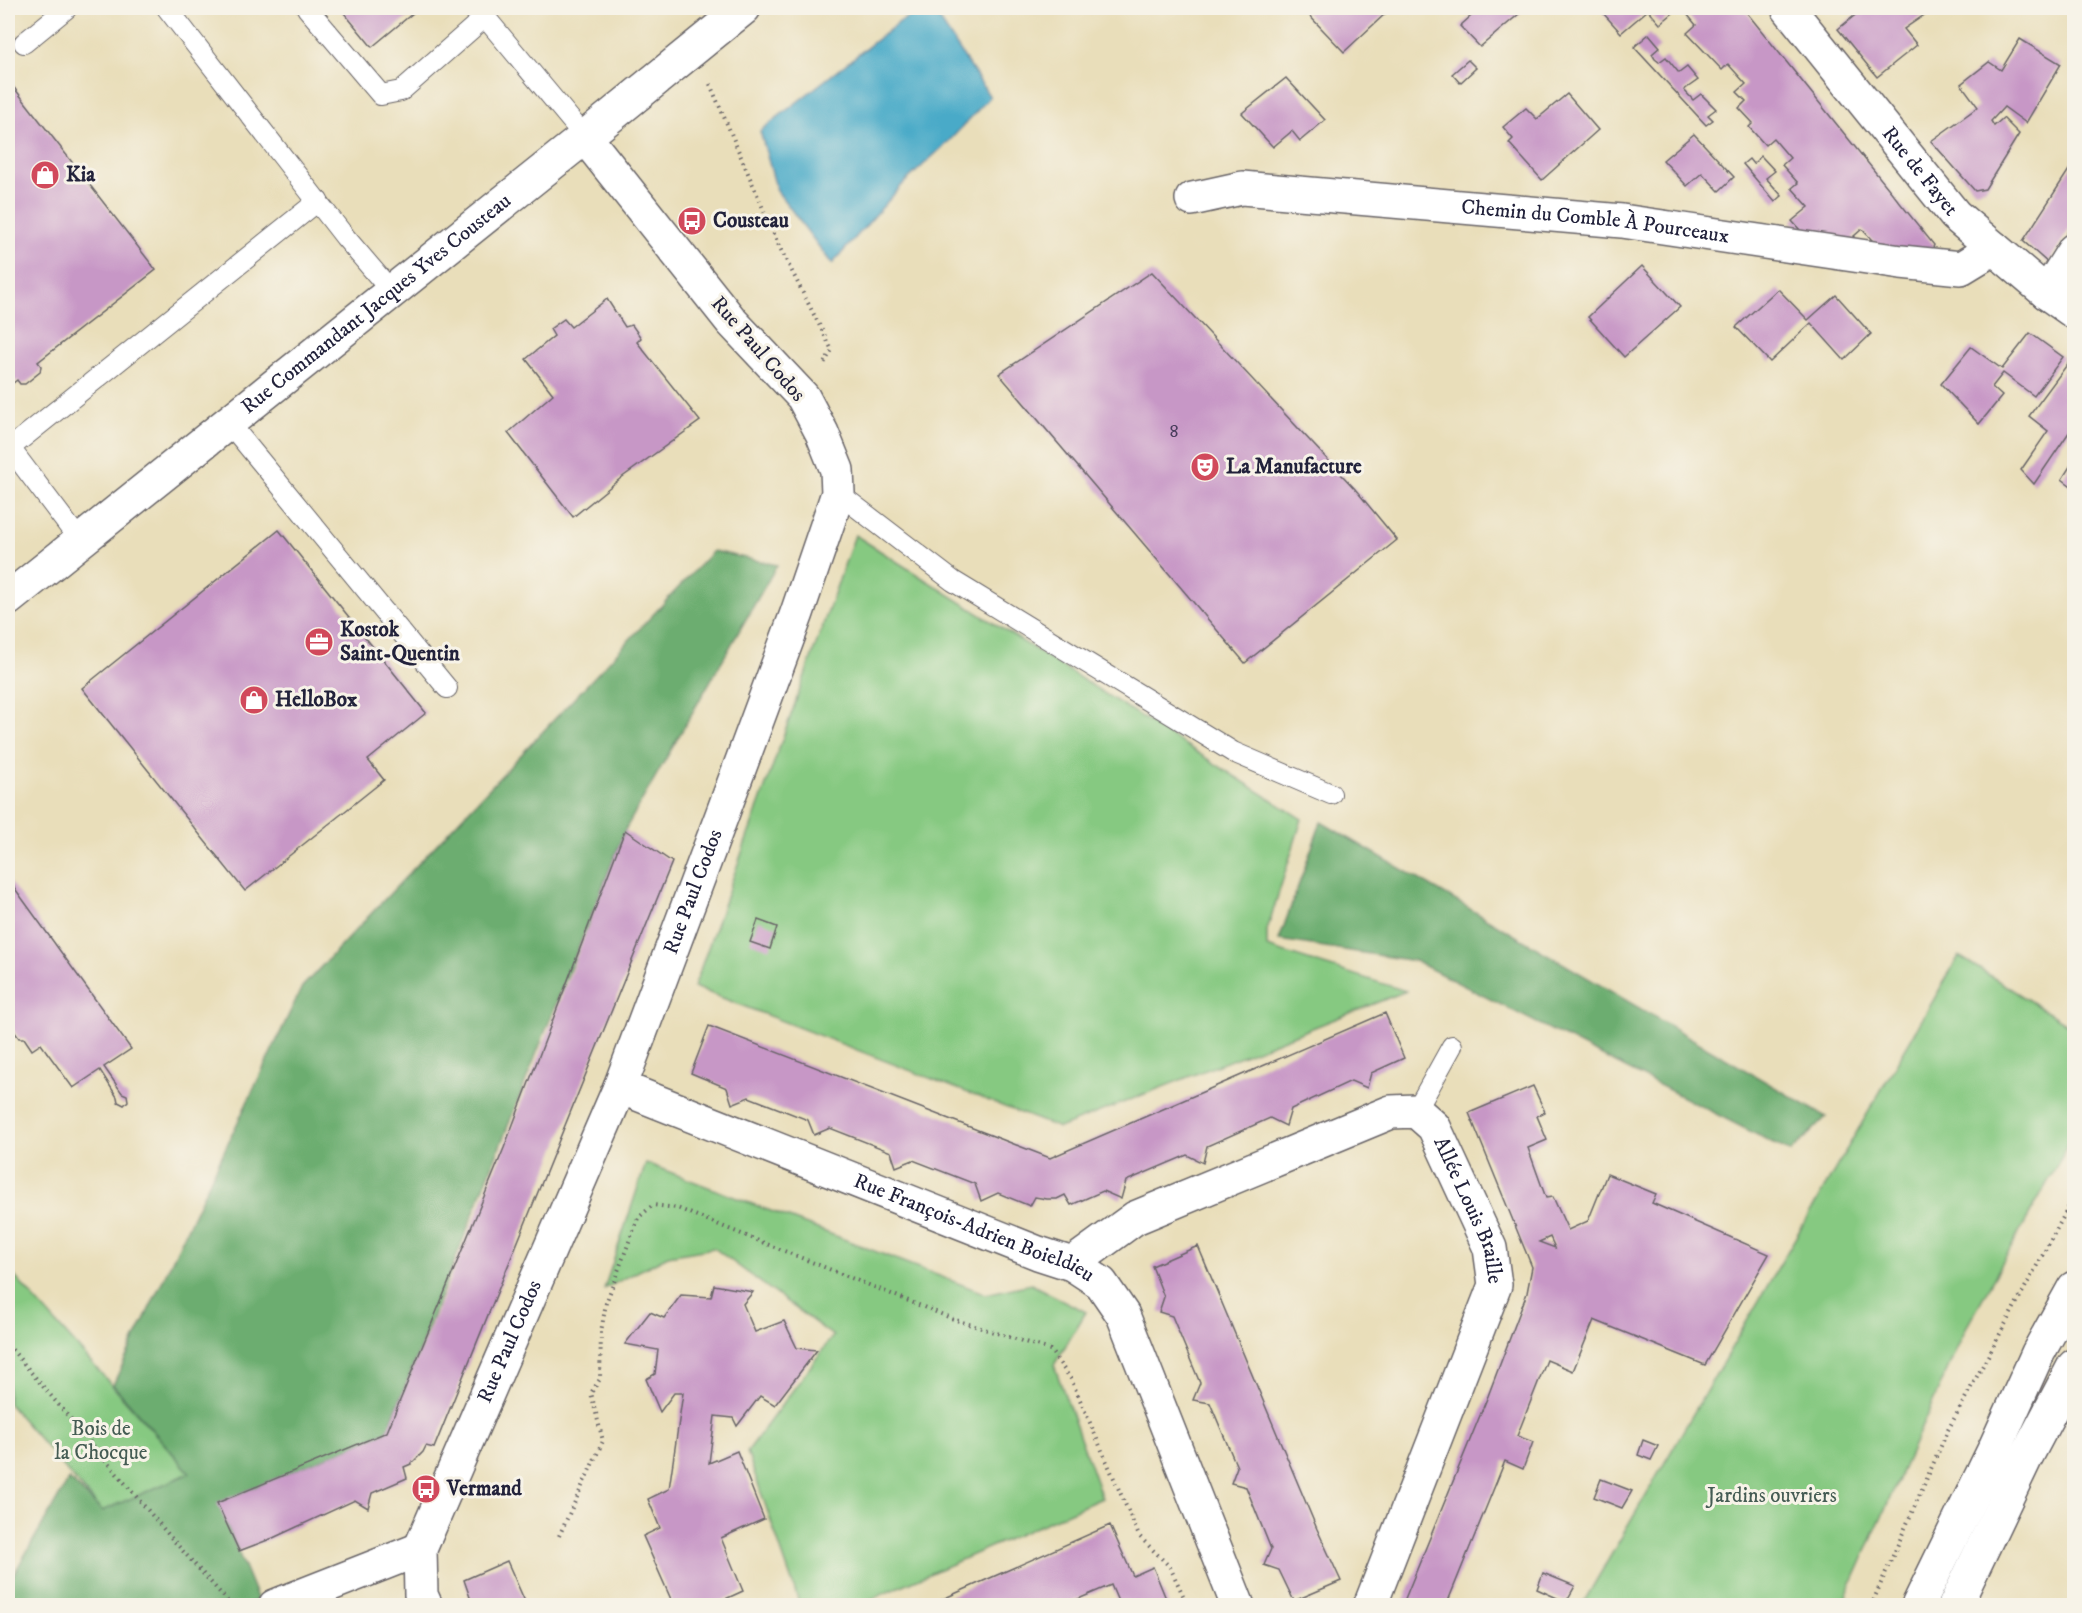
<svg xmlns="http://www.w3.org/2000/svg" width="2082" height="1613" viewBox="0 0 2082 1613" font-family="'IM FELL DW Pica',serif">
<rect width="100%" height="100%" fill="#f7f3e8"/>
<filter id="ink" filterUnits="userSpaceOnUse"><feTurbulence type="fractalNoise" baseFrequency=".0167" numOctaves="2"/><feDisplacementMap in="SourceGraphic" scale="12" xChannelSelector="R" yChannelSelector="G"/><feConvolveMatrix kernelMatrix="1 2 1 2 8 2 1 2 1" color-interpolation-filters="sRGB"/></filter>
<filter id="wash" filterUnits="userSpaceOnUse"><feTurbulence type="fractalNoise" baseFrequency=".008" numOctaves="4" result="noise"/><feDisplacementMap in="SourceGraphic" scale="24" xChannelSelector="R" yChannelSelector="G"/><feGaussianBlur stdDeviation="1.35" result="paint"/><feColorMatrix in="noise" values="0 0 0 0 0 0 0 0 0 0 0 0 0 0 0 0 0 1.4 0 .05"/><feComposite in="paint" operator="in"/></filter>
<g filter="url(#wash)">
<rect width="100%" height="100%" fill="#e9deba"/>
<!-- green -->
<g fill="#86c981" stroke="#54765e" stroke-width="1.5">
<polygon points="855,535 1302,819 1267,930 1267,947 1406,991 1059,1128 694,987"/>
<polygon points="1959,956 2074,1029 2074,1135 1966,1328 1842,1605 1582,1605"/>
<polygon points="646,1163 986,1294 1031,1284 1086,1312 1054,1365 1102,1498 858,1605 800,1605 747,1452 833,1336 714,1248 668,1256 604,1289"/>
<polygon points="8,1269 190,1473 102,1511 8,1403"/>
</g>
<!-- forest -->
<g fill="#6cad6f" stroke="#476855" stroke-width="1.5">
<polygon points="713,551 777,565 625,830 387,1432 218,1503 258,1600 245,1606 8,1606 8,1584 69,1479 102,1511 190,1473 113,1385 302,987"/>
<polygon points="1321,822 1826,1117 1791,1152 1415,961 1279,940"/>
</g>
<!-- water -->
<polygon fill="#48aac8" stroke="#356682" stroke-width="1.5" points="926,8 932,8 990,97 950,140 903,184 832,264 777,191 760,131 901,21"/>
<g id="blocks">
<!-- building -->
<g fill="#c797c6" fill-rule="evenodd">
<polygon points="340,8 419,8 372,47"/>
<polygon points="1302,8 1381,8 1386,13 1344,52"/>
<polygon points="1480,8 1526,8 1480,47 1460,26"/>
<polygon points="1608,8 1679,8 1660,24 1648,10 1621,33 1603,13"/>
<polygon points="1682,8 1743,8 1934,245 1931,252 1880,249 1862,229 1853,237 1859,246 1810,241 1792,221 1809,207 1792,188 1798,183 1782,165 1790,158 1773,138 1765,145 1749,127 1753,123 1739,108 1746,101 1737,92 1746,84 1728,64 1722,70 1687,33 1696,25"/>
<polygon points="1864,8 1887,8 1889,10 1891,8 1928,8 1930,11 1904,29 1917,45 1877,77 1838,29"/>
<polygon points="1649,34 1660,47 1652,54 1655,59 1659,62 1666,57 1679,73 1687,67 1698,80 1684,90 1693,100 1701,94 1716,109 1708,115 1713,120 1706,125 1634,47"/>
<polygon points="2020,39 2061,64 2026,123 2004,107 1991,121 1994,126 2003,118 2019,134 1985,189 1975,191 1931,141 1978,107 1961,84 1989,62 2001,70"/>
<polygon points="1468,60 1476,68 1460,83 1452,74"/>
<polygon points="1286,78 1325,120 1300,141 1292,131 1273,147 1242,113"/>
<polygon points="8,80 156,270 38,362 41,366 40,372 25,384 20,384 17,380 8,387"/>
<polygon points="1567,94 1598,130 1542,180 1509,143 1513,139 1503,127 1526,108 1537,119"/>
<polygon points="1694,134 1734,177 1719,191 1702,173 1687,186 1663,160"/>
<polygon points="1761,156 1775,171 1766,178 1782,196 1775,202 1743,164 1749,159 1753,164"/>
<polygon points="2074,162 2074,222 2048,263 2023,241"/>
<polygon points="1642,266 1680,307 1624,357 1588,317"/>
<polygon points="1152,272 1355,489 1397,540 1245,663 999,374"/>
<polygon points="1778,289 1808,320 1836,295 1871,334 1844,360 1811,323 1770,362 1736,327"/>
<polygon points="607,299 625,327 632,325 641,338 637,342 700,421 621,478 573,517 508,433 553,394 526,359 554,336 550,329 564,319 571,327"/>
<polygon points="2030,333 2063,357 2034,396 2003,373 1992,387 2002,396 1979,424 1941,384 1971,347 2002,369"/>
<polygon points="2069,362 2074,366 2074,425 2034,484 2021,470 2048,431 2029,416"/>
<polygon points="2074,460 2074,488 2062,479"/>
<polygon points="279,530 426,713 368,760 384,780 245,891 82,688"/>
<polygon points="625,830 672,862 434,1448 426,1446 423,1452 411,1464 404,1467 407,1478 372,1493 368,1508 355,1500 273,1538 239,1551 217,1503 387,1432 504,1148"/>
<polygon points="8,879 131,1049 104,1067 122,1093 127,1095 128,1101 124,1105 118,1102 117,1097 100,1070 73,1088 41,1044 32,1050 24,1038 19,1038 8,1023"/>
<polygon points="758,920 777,927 770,949 750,942"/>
<polygon points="1385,1013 1404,1058 1371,1073 1367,1088 1351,1081 1291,1109 1286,1126 1270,1118 1207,1146 1203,1163 1187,1155 1126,1181 1121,1199 1103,1191 1071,1205 1065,1195 1057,1199 1047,1199 1035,1197 1030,1206 998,1193 981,1201 975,1184 913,1160 896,1167 891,1152 830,1128 814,1135 808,1120 749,1097 732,1104 727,1088 691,1073 709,1026 1050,1158"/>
<path d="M1533 1086 1545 1112 1537 1116 1547 1140 1528 1148 1546 1198 1553 1197 1568 1230 1588 1221 1607 1174 1656 1194 1652 1203 1769 1254 1705 1365 1594 1320 1573 1371 1547 1360 1517 1436 1533 1442 1523 1469 1505 1461 1446 1606H1402L1488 1396 1527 1293 1532 1267 1469 1113ZM1550 1237 1555 1248 1539 1242Z"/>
<polygon points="1198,1246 1317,1529 1341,1581 1294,1601 1279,1570 1264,1565 1271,1549 1246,1487 1231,1483 1237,1467 1210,1403 1193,1400 1200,1383 1172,1316 1159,1312 1164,1297 1152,1266"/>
<polygon points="714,1285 753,1292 743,1304 755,1332 784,1321 797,1348 817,1350 775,1405 760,1396 737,1426 733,1418 715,1416 709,1463 737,1451 764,1519 721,1538 743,1591 710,1606 674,1606 643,1536 660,1528 648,1499 669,1489 683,1393 674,1393 660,1412 646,1379 655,1374 658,1350 625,1344 650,1312 664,1318 681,1295 711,1297"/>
<polygon points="1643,1440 1658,1446 1651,1460 1638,1455"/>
<polygon points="1601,1479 1632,1491 1622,1508 1594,1497"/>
<polygon points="1110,1525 1133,1576 1153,1567 1169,1606 1120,1606 1111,1585 1062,1606 927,1606"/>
<polygon points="507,1561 527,1606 473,1606 464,1580"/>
<polygon points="1543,1573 1575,1586 1566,1602 1537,1589"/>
</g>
</g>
</g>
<g filter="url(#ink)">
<use href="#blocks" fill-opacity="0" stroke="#686467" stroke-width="1.5"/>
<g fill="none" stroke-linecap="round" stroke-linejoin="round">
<!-- lane casing -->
<g stroke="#686467" stroke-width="22">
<g id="lane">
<polyline points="167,8 345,237 392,292"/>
<polyline points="307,8 381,95 401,91 485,17"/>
<polyline points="487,8 485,17 585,137"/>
<polyline points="24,43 67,8"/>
<polyline points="229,423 447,688"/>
<polyline points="838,493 953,581 1233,752 1331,794"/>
<polyline points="80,541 10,448 318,201"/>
<polyline points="1416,1111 1452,1046"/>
</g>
</g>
<!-- street casing -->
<g stroke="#686467" stroke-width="36">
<g id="street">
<path id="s1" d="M1192 199 1242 188 1622 221 1901 262 1961 268 1994 248"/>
<polyline points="2047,293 2074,250"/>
<path id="s2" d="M8 599 585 137 744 8"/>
<path id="s3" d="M620 1087 1038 1253 1072 1264 1101 1283 1123 1315 1238 1606"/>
<path id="s4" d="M1072 1264 1135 1218 1391 1112 1416 1111 1434 1127 1490 1248 1495 1285 1370 1606"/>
<polyline points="275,1606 420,1549"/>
<path id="s5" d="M426 1606 421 1595 420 1549 620 1087 722 815 797 613 838 493 837 470 822 433 803 397 732 322 585 137"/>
</g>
</g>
<!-- secondary casing -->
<g stroke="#686467" stroke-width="36">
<g id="secondary">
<path id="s6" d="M1788 8 1955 215 2047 293 2074 312"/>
</g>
</g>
<!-- primary casing -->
<g stroke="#686467" stroke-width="36">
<g id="primary">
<polyline points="1918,1606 1994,1450 2038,1353 2074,1288"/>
<polyline points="1955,1606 2026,1457 2074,1366"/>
</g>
</g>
<!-- path -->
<g stroke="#686467" stroke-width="4" stroke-dasharray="1.5 4.5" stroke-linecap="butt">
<polyline points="710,84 779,246 832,350 823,365"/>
<polyline points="8,1345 173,1540 232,1606"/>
<polyline points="559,1536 603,1441 591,1393 600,1379 601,1332 606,1303 638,1218 653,1205 677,1208 956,1320 1050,1350 1071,1379 1139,1536 1170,1567 1188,1606"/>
<polyline points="1871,1606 1948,1430 2074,1197"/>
</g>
<!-- lane -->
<use href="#lane" stroke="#fff" stroke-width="20"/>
<!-- street -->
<use href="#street" stroke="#fff" stroke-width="33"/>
<!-- secondary -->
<use href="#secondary" stroke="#fff" stroke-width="33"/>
<!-- primary -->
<use href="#primary" stroke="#fff" stroke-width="33"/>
</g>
</g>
<!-- icons -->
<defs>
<g id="shop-disc" transform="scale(1.5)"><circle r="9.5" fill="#d1495b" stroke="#f7f3e8"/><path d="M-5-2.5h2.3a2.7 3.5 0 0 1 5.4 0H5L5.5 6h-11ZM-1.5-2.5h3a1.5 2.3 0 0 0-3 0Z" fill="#fff"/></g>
<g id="bus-disc" transform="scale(1.5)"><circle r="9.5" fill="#d1495b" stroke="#f7f3e8"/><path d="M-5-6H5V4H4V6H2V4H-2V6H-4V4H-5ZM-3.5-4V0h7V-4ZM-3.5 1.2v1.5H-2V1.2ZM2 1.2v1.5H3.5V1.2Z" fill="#fff"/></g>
<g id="theatre-disc" transform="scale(1.5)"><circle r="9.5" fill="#d1495b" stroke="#f7f3e8"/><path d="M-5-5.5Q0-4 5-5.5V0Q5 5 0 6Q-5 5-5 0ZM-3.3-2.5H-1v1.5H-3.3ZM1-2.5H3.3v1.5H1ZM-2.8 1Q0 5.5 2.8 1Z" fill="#fff"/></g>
<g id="office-disc" transform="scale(1.5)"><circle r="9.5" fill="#d1495b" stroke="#f7f3e8"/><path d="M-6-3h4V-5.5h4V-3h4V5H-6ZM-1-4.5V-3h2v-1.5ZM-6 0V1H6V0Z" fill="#fff"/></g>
</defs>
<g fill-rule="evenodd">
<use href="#shop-disc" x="45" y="175"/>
<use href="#bus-disc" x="692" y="221"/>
<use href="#theatre-disc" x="1205" y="467"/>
<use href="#office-disc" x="319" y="642"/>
<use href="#shop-disc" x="254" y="700"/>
<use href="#bus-disc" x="426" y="1489"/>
</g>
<g text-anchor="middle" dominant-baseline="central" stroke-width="6" stroke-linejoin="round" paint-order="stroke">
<!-- number labels -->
<g font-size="18" fill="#4b3f5e">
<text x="1174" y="432">8</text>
</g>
<!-- street labels -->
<g font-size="21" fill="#22223b" stroke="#f7f3e8">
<text stroke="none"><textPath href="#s6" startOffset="210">Rue de Fayet</textPath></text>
<text stroke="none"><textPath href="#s1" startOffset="406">Chemin du Comble À Pourceaux</textPath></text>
<text stroke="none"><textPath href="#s2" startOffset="472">Rue Commandant Jacques Yves Cousteau</textPath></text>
<text transform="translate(758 349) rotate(49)">Rue Paul Codos</text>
<text stroke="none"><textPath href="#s5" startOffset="770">Rue Paul Codos</textPath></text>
<text stroke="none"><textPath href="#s4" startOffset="495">Allée Louis Braille</textPath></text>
<text stroke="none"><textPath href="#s3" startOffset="381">Rue François-Adrien Boieldieu</textPath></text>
<text stroke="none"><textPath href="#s5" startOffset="284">Rue Paul Codos</textPath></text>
</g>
<!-- poi labels -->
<g font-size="21" font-weight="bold" fill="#22223b" stroke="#f7f3e8" text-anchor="start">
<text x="66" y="175">Kia</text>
<text x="713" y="221">Cousteau</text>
<text x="1226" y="467">La Manufacture</text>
<text x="340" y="630">Kostok<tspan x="340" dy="24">Saint-Quentin</tspan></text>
<text x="275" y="700">HelloBox</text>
<text x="447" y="1489">Vermand</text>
</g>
<!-- park labels -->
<g font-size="21" fill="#455c54" stroke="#f7f3e8">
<text x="101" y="1429">Bois de<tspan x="101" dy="24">la Chocque</tspan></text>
<text x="1772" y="1496">Jardins ouvriers</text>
</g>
</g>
<!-- margin -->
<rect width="2082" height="1613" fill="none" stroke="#f7f3e8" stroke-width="30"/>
</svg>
